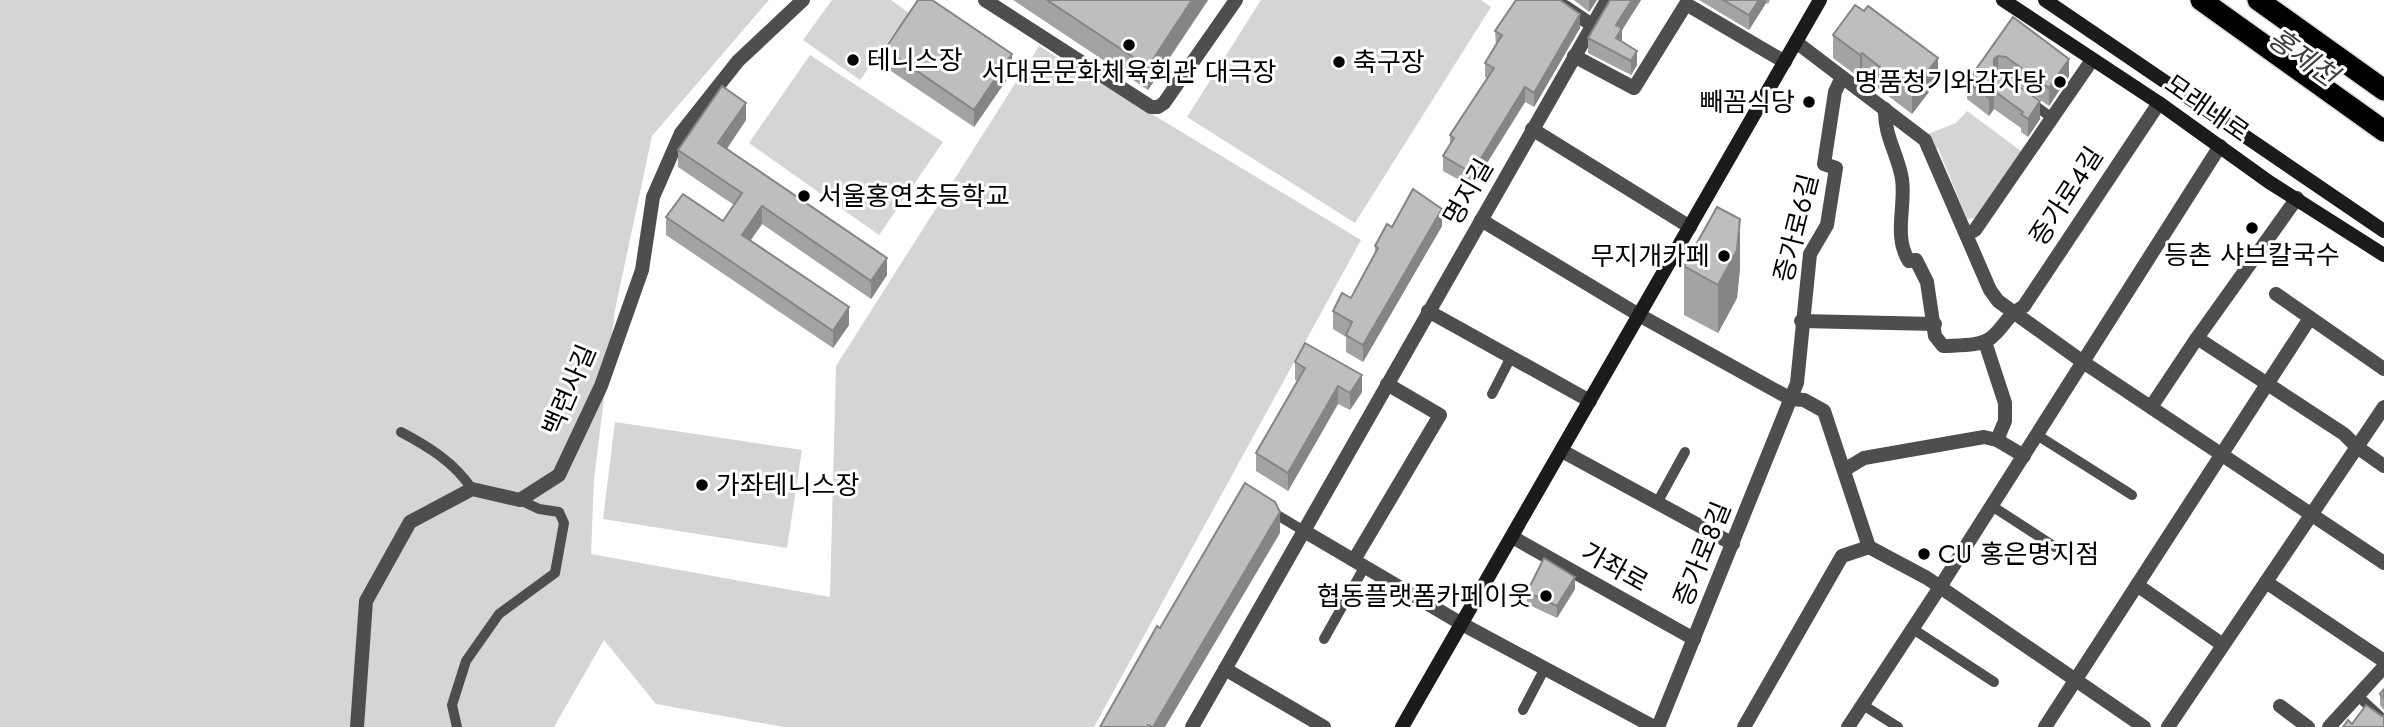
<svg xmlns="http://www.w3.org/2000/svg" width="2384" height="727" viewBox="0 0 2384 727" font-family="Jost,'Noto Sans KR',sans-serif">
<rect width="100%" height="100%" fill="#fff"/>
<!-- green -->
<g fill="#d5d5d5">
<polygon points="0,0 769,0 652,136 615,310 594,479 591,554 830,597 836,366 1039,46 1361,240 1094,727 784,727 656,704 604,640 554,727 0,727"/>
<polygon points="832,0 891,0 909,13 860,80 803,40"/>
<polygon points="1261,0 1481,0 1491,7 1355,223 1187,117"/>
<polygon points="810,55 943,142 879,235 749,143"/>
<polygon points="1967,111 2021,151 1975,218 1967,219 1938,148 1934,148 1928,134 1956,123"/>
<polygon points="615,422 802,450 787,548 603,519"/>
</g>
<!-- pier -->
<polygon fill="#fff" points="2184,0 2294,0 2384,63 2384,141"/>
<g fill="none" stroke-linecap="round" stroke-linejoin="round">
<!-- highway casing -->
<g stroke="#dbdbdb" stroke-width="24">
<g id="highway">
<polyline points="2201,0 2384,131"/>
<polyline points="2258,0 2384,90"/>
</g>
</g>
<!-- lane -->
<g stroke="#4e4e4e" stroke-width="10">
<polyline points="2029,101 2052,118"/>
<polyline points="1492,394 1511,357"/>
<path d="M401 432C429 447 454 462 472 489"/>
<polyline points="2037,435 2132,495"/>
<polyline points="1657,503 1685,452"/>
<polyline points="1992,506 2055,547"/>
<polyline points="1269,510 1304,531"/>
<polyline points="1913,629 1994,682"/>
<polyline points="1324,639 1365,566"/>
<polyline points="2358,696 2384,720"/>
<polyline points="1863,705 1898,727"/>
<polyline points="1523,710 1545,668"/>
<polyline points="457,727 452,705 466,661 499,614 555,573 564,523 559,512 539,509 520,500"/>
</g>
<!-- street -->
<g stroke="#4e4e4e" stroke-width="14">
<polyline points="985,0 1151,107 1158,107 1164,103 1236,0"/>
<polyline points="1559,0 1562,5 1592,25"/>
<polyline points="1796,42 1925,140 1990,290 1998,301 2083,362 2384,563"/>
<polyline points="1574,56 1634,88 1686,4 1785,62"/>
<path d="M1885 109C1884 136 1898 154 1902 179 1906 206 1893 237 1909 261L1916 260 1927 282 1935 336 1943 346C1957 345 1981 347 1992 337 2006 325 2005 317 2024 306L2159 103"/>
<polyline points="1532,129 1690,227"/>
<polyline points="1481,220 1639,315 1791,399 1804,400 1824,411 1869,547 1927,578 2144,727"/>
<polyline points="1967,234 1975,230 2092,60"/>
<polyline points="2276,294 2384,369"/>
<polyline points="1428,311 1590,401"/>
<polyline points="1801,321 1935,324"/>
<polyline points="2197,338 2344,434 2357,447 2384,466"/>
<polyline points="1985,342 2005,403 2005,421 1997,440"/>
<polyline points="2151,407 2197,338 2297,198"/>
<polyline points="1562,451 1733,544"/>
<polyline points="1844,470 1864,458 1984,437 1997,440 2024,456"/>
<polyline points="1304,531 1462,624 1654,727"/>
<polyline points="1512,537 1694,639"/>
<polyline points="1354,560 1440,415 1387,384"/>
<polyline points="2266,582 2384,661"/>
<polyline points="2137,585 2223,645"/>
<polyline points="1225,669 1324,727"/>
<polyline points="2280,706 2308,727"/>
<polyline points="357,727 366,601 410,522 472,489 520,500 559,475 601,386 642,270 653,197 681,133 738,61 803,0"/>
<polyline points="1192,727 1607,0"/>
<polyline points="1658,727 1797,383 1810,254 1827,225 1836,168 1824,164 1835,92 1842,77"/>
<polyline points="1744,727 1842,556 1869,547"/>
<polyline points="1848,727 1940,587 2220,146"/>
<polyline points="2045,727 2310,318"/>
<polyline points="2168,727 2384,407"/>
<polyline points="2329,727 2384,667"/>
</g>
<!-- secondary -->
<g stroke="#1b1b1b" stroke-width="14">
<polyline points="2003,0 2159,103 2269,182 2384,255"/>
<polyline points="2045,0 2384,231"/>
<polyline points="1402,727 1820,0"/>
</g>
<!-- highway -->
<use href="#highway" stroke="#000" stroke-width="21"/>
</g>
<!-- wall -->
<g fill="#a3a3a3">
<polygon points="1013,0 1208,0 1148,90"/>
<polygon points="1574,0 1597,0 1589,12"/>
<polygon points="1610,0 1641,0 1622,30 1622,42 1637,65 1631,75 1588,53 1588,38"/>
<polygon points="1699,0 1770,0 1768,4 1766,3 1749,30"/>
<polygon points="2013,17 2069,76 2049,106 2006,75 2003,74 2040,119 2028,137 2021,132 2021,128 1994,109 1989,116 1967,99 1967,82"/>
<polygon points="1580,28 1534,107 1525,102 1472,187 1443,171 1443,156 1450,145 1450,135 1487,78 1485,77 1485,63 1496,46 1495,31"/>
<polygon points="1833,35 1938,80 1912,114 1862,76 1860,78 1833,58"/>
<polygon points="885,49 1012,72 974,127 885,67"/>
<polygon points="746,120 727,149 887,275 871,299 762,224 751,240 849,325 833,348 666,235 666,217 723,221 734,205 678,167 678,150"/>
<polygon points="1442,226 1363,362 1346,352 1346,337 1333,329 1333,311 1351,298 1375,254 1375,246 1392,227"/>
<polygon points="1684,266 1740,268 1737,298 1718,333 1684,315"/>
<polygon points="1295,362 1362,392 1350,410 1338,404 1288,491 1256,471 1256,453 1298,381 1295,380"/>
<polygon points="1575,589 1557,618 1527,604 1527,592"/>
<polygon points="2384,689 2384,710 2380,705 2380,694"/>
</g>
<!-- shaded-wall -->
<g fill="#858585">
<polygon points="1192,0 1208,0 1148,90 1148,67"/>
<polygon points="1589,0 1597,0 1589,12"/>
<polygon points="1632,0 1641,0 1622,30 1622,42 1616,53 1616,25"/>
<polygon points="1759,0 1766,0 1766,3 1749,30 1749,15"/>
<polygon points="1580,14 1580,28 1534,107 1534,93"/>
<polygon points="1637,51 1637,65 1631,75 1631,61"/>
<polygon points="1862,53 1862,76 1860,78 1860,55"/>
<polygon points="1012,54 1012,72 974,127 974,110"/>
<polygon points="1998,56 1998,74 1994,66 1994,59"/>
<polygon points="1938,58 1938,80 1912,114 1912,92"/>
<polygon points="2069,59 2069,76 2049,106 2049,88"/>
<polygon points="1525,87 1525,102 1472,187 1472,173"/>
<polygon points="1994,91 1994,109 1989,116 1989,98"/>
<polygon points="2040,101 2040,119 2028,137 2028,119"/>
<polygon points="746,103 746,120 718,161 718,143"/>
<polygon points="762,206 762,224 742,252 742,235"/>
<polygon points="1442,209 1442,226 1363,362 1363,345"/>
<polygon points="1740,219 1740,268 1737,298 1718,333 1718,285"/>
<polygon points="887,258 887,275 871,299 871,281"/>
<polygon points="849,307 849,325 833,348 833,331"/>
<polygon points="1362,375 1362,392 1350,410 1350,393"/>
<polygon points="1338,386 1338,404 1288,491 1288,473"/>
<polygon points="1280,512 1280,533 1165,727 1153,727"/>
<polygon points="1575,577 1575,589 1557,618 1557,606"/>
</g>
<!-- building -->
<g fill="#bebebe" stroke="#858585" stroke-width="2">
<polygon points="918,0 932,0 1012,54 974,110 885,49"/>
<polygon points="1047,0 1192,0 1148,67"/>
<polygon points="1516,0 1560,0 1580,14 1534,93 1525,87 1472,173 1443,156 1454,138 1450,135 1494,68 1485,63 1502,35 1495,31"/>
<polygon points="1610,0 1632,0 1616,25 1622,28 1616,38 1637,51 1631,61 1588,38"/>
<polygon points="1723,0 1759,0 1749,15"/>
<polygon points="1855,5 1864,11 1868,6 1938,58 1912,92 1862,53 1860,55 1833,35"/>
<polygon points="2013,17 2069,59 2049,88 2006,57 1998,56 1994,59 1994,66 1996,70 2040,101 2028,119 2021,114 2023,112 1994,91 1989,98 1967,82"/>
<polygon points="722,86 746,103 718,143 887,258 871,281 762,206 742,235 849,307 833,331 666,217 683,194 723,221 742,193 678,150"/>
<polygon points="1413,189 1442,209 1363,345 1346,335 1352,322 1333,311 1342,293 1351,298 1378,248 1375,246 1387,224 1392,227"/>
<polygon points="1717,207 1740,219 1737,250 1718,285 1684,266"/>
<polygon points="1305,343 1362,375 1350,393 1338,386 1288,473 1256,453 1305,368 1295,362"/>
<polygon points="1245,483 1275,502 1280,512 1153,727 1148,725 1147,727 1100,727 1157,626 1160,628"/>
<polygon points="1544,558 1575,577 1557,606 1527,592"/>
<polygon points="2384,689 2384,698 2380,694"/>
<polygon points="2366,705 2382,716 2384,715 2384,727 2343,727 2348,720 2352,724"/>
</g>
<!-- markers -->
<g fill="#000" stroke="#fff" stroke-width="2.5">
<circle cx="1129" cy="45" r="7"/>
<circle cx="853" cy="60" r="7"/>
<circle cx="1339" cy="62" r="7"/>
<circle cx="2060" cy="82" r="7"/>
<circle cx="1809" cy="102" r="7"/>
<circle cx="804" cy="196" r="7"/>
<circle cx="2252" cy="228" r="7"/>
<circle cx="1724" cy="256" r="7"/>
<circle cx="702" cy="485" r="7"/>
<circle cx="1924" cy="554" r="7"/>
<circle cx="1546" cy="596" r="7"/>
</g>
<g text-anchor="middle" dominant-baseline="central" stroke-width="6" stroke-linejoin="round" paint-order="stroke">
<!-- poi labels -->
<g font-size="26" fill="#000" stroke="#fff" text-anchor="start">
<text x="867" y="60">테니스장</text>
<text x="1353" y="62">축구장</text>
<text x="1129" y="72" text-anchor="middle">서대문문화체육회관 대극장</text>
<text x="2046" y="82" text-anchor="end">명품청기와감자탕</text>
<text x="1795" y="102" text-anchor="end">빼꼼식당</text>
<text x="818" y="196">서울홍연초등학교</text>
<text x="2252" y="255" text-anchor="middle">등촌 샤브칼국수</text>
<text x="1710" y="256" text-anchor="end">무지개카페</text>
<text x="716" y="485">가좌테니스장</text>
<text x="1938" y="554">CU 홍은명지점</text>
<text x="1532" y="596" text-anchor="end">협동플랫폼카페이웃</text>
</g>
<!-- street labels -->
<g font-size="26" fill="#000" stroke="#fff">
<text transform="translate(2207 108) rotate(35)">모래내로</text>
<text transform="translate(1468 192) rotate(-60)">명지길</text>
<text transform="translate(2066 196) rotate(-57)">증가로4길</text>
<text transform="translate(1796 228) rotate(-76)">증가로6길</text>
<text transform="translate(569 390) rotate(-67)">백련사길</text>
<text transform="translate(1702 554) rotate(-68)">증가로8길</text>
<text transform="translate(1615 567) rotate(29)">가좌로</text>
</g>
<!-- water labels -->
<g font-size="28" font-style="italic" fill="#3d3d3d" stroke="#fff">
<text transform="translate(2303 57) rotate(35)">홍제천</text>
</g>
</g>
</svg>
